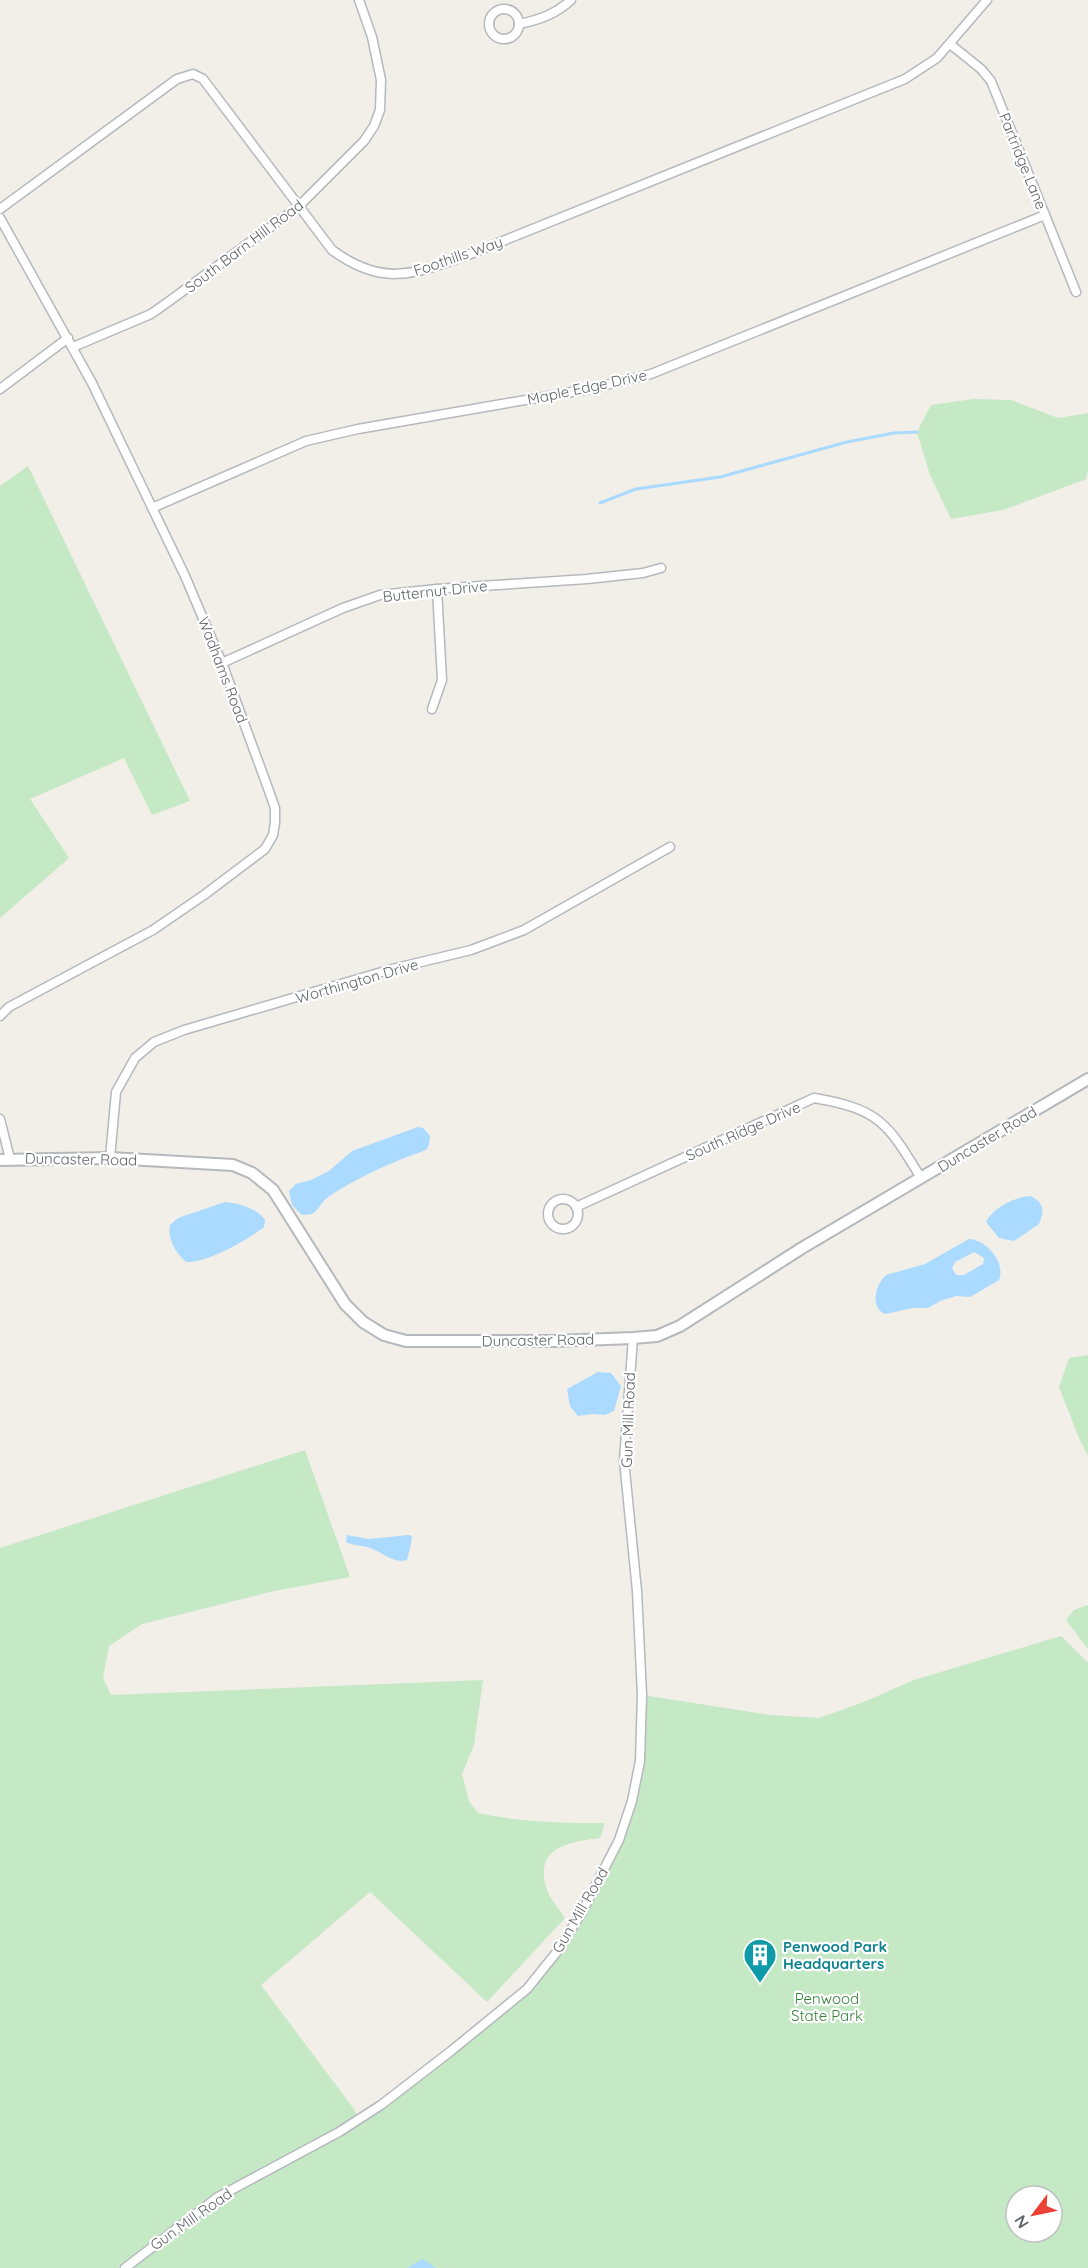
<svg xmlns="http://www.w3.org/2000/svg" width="1088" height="2268" viewBox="0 0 1088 2268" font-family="Quicksand,sans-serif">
<rect width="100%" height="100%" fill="#f1efe8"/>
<!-- green -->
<g fill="#c5e8c5" fill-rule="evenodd">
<polygon points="974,399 1011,400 1058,418 1088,413 1088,470 1086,479 1003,510 951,519 930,475 917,432 931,405"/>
<polygon points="28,466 190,801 152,815 124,758 30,799 69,858 0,918 0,486"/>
<polygon points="1088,1355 1088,1456 1079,1438 1059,1387 1069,1358"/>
<path d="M305 1450 350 1577 274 1591 142 1624 109 1646 103 1678 111 1695 483 1680 474 1745 462 1774 469 1801 478 1813C520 1822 562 1823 605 1823L600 1838C567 1842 533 1848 547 1890 550 1899 559 1909 565 1918L487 2002 370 1892 261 1985 354 2109 359 2119 518 1997 556 1953 619 1840 640 1761 642 1695 771 1715 819 1718 864 1702 914 1680 1061 1636 1088 1663V2268H0V1548ZM1016 2196H1052V2232H1016Z"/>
<polygon points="1088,1605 1088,1649 1066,1620 1074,1610"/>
</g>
<!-- water -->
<g fill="#aadaff" fill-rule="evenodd">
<path d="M418 1127 423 1128 430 1136 429 1145 426 1150C392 1162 358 1177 328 1197 321 1202 319 1210 312 1214L302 1215 292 1205 289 1191 296 1184 311 1180 329 1171 352 1151Z"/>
<path d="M1031 1196C1045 1204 1044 1211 1039 1224L1014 1241 999 1238 986 1222C992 1208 1017 1196 1031 1196Z"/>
<path d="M225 1202C239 1203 258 1209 265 1220L264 1227C247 1240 207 1263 186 1262 176 1254 167 1238 170 1225L178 1218Z"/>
<path d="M969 1239C987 1240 1006 1263 999 1280L970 1297 956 1296 940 1301 928 1308H913L885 1314C869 1307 876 1284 886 1275L925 1264ZM974 1252 984 1258 983 1264 964 1275H956L952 1268 955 1262Z"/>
<polygon points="598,1372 611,1373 621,1386 614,1411 605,1415 593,1414 578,1416 570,1406 567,1389"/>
<path d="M347 1535 369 1539 409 1535 412 1536C412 1540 408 1558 407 1560 394 1564 382 1552 370 1548 362 1545 353 1546 346 1542Z"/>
<polygon points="423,2259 436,2268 407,2268"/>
</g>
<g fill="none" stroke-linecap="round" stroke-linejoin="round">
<!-- stream -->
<polyline stroke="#aadaff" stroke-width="3" points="600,503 636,489 720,477 847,442 894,433 917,432"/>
<!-- minor casing -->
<g stroke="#b5b8bc" stroke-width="11">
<g id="minor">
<circle cx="504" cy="24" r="15"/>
<path d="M519 24C539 20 556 14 571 0"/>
<polyline points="950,44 981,69 991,81 1076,292"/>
<path d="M0 209 177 79 193 74 203 79 332 250C385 289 417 273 473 253L905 79 937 58 987 0"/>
<polyline points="0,218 92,383 185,576 222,663 265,780 275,808 275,823 273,835 265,849 204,895 153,930 9,1007 0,1016"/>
<polyline points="73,347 151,314 168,302 298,207 364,141 374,126 380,110 381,80 372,37 359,0"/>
<polyline points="0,389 68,338"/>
<polyline points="152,508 306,441 358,429 589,389 651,374 1045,215"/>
<polyline points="222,663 343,608 380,595 437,589 587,579 643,573 661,568"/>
<polyline points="432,709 442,680 437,589"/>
<polyline points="0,1119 10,1159"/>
<polyline points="110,1158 116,1092 135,1058 154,1042 184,1030 392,969 471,950 524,930 670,847"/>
<circle cx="563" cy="1214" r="15"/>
<path d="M576 1207 814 1098C880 1109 888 1124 921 1178"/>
<polyline points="125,2268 218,2197 339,2132 381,2105 451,2051 527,1989 556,1953 582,1912 619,1840 632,1801 640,1761 642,1695 637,1591 624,1460 633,1338"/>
</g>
</g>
<!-- tertiary casing -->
<g stroke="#b5b8bc" stroke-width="14">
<polyline id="tertiary" points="0,1160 110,1158 233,1165 252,1173 273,1190 345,1304 363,1322 384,1335 406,1341 554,1341 633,1338 657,1336 680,1326 802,1248 1088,1079"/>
</g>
<!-- minor -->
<use href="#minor" stroke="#fff" stroke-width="8"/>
<!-- tertiary -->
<use href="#tertiary" stroke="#fff" stroke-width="10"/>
</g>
<!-- icons -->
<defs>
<g id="building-pin" transform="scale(1.725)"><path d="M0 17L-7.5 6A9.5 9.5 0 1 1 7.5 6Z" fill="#0f9aa8" stroke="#fff"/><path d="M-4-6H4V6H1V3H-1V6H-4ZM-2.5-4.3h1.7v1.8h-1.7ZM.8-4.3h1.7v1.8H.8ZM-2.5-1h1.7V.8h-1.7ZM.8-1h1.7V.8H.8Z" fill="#fff"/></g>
</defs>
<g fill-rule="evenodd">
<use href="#building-pin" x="760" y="1955"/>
</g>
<g text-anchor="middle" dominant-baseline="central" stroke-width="4.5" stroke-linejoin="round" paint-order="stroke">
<!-- street labels -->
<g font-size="15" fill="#5f6368" stroke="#fff">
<text transform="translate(1023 161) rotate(68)">Partridge Lane</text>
<text transform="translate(244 246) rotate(-37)">South Barn Hill Road</text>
<text transform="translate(458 256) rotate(-19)">Foothills Way</text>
<text transform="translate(587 387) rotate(-12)">Maple Edge Drive</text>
<text transform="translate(435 591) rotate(-6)">Butternut Drive</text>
<text transform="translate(223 670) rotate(69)">Wadhams Road</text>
<text transform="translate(357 981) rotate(-16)">Worthington Drive</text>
<text transform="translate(743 1131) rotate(-24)">South Ridge Drive</text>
<text transform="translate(987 1139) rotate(-31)">Duncaster Road</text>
<text transform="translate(81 1159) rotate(1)">Duncaster Road</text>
<text transform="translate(538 1340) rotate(-1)">Duncaster Road</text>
<text transform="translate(628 1420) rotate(-88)">Gun Mill Road</text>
<text transform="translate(580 1910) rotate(-60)">Gun Mill Road</text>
<text transform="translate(191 2219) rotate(-35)">Gun Mill Road</text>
</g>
<!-- culture labels -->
<g font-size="15" font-weight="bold" fill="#0d838f" stroke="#fff" text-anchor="start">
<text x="783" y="1946">Penwood Park<tspan x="783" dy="17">Headquarters</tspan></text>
</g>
<!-- park labels -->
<g font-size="15" fill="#348238" stroke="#fff">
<text x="827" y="1998">Penwood<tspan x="827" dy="17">State Park</tspan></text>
</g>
</g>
<!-- north arrow -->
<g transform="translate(1034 2214) rotate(238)"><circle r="28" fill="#ffffff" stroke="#bfc1c3" stroke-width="1.5"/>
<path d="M0-4.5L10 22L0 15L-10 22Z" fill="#ea4335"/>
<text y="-9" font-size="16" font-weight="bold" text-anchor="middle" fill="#5f6368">N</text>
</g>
</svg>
